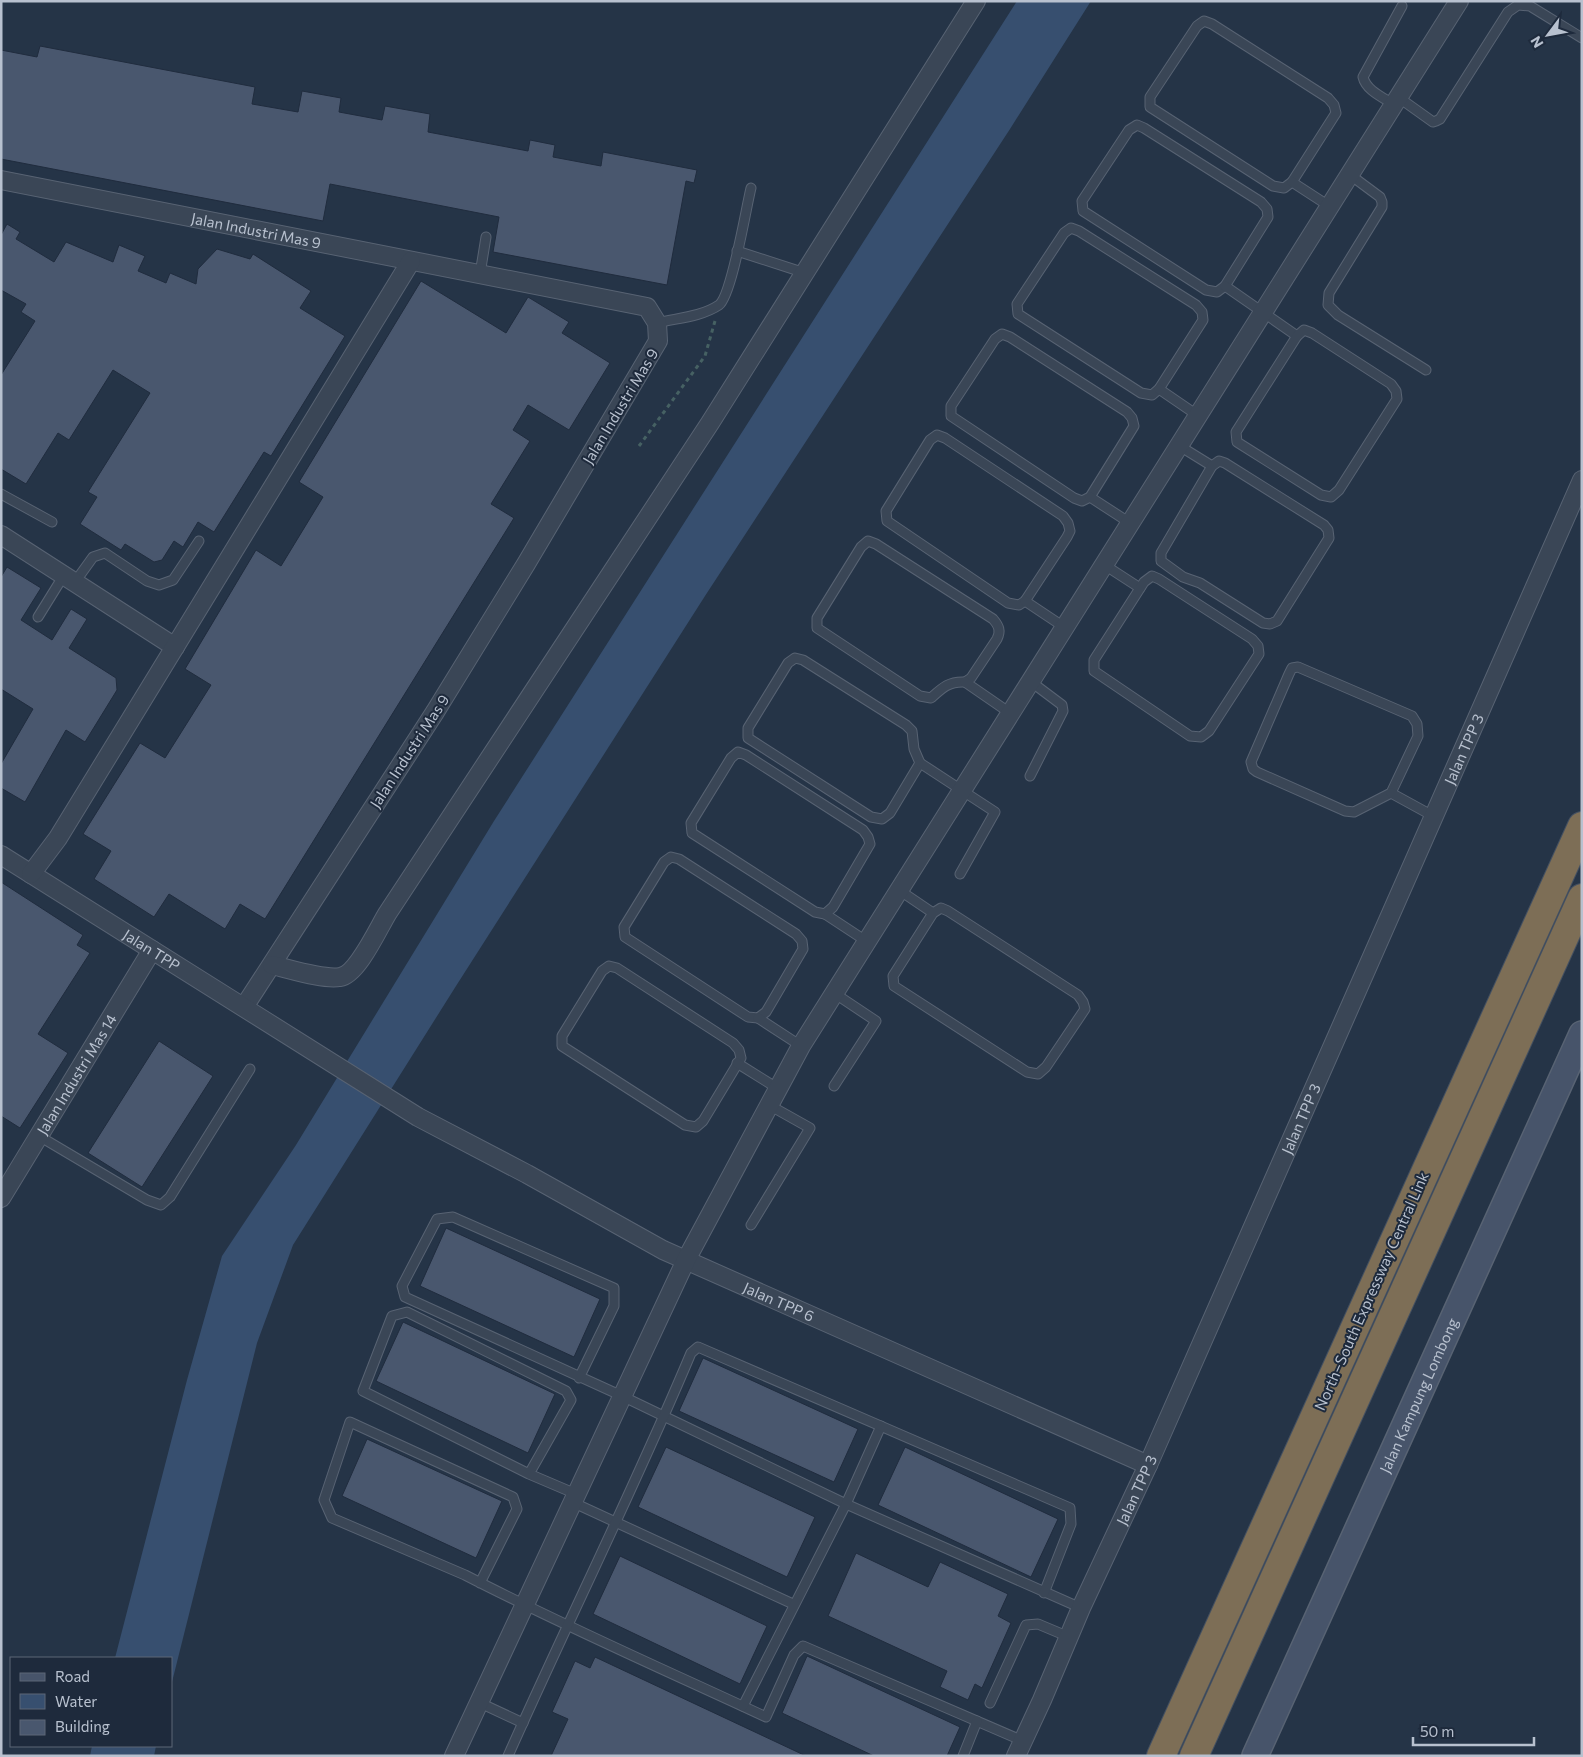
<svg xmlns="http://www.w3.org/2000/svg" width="1583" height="1757" viewBox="0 0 1583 1757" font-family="Commissioner,sans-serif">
<rect width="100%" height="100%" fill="#253447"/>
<!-- water -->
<g fill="#374f6f">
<polygon points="1017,1 1091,1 1010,129 705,596 456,986 293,1245 257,1343 171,1686 171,1658 115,1658 187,1380 222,1256 296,1145 494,821"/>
<polygon points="92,1746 156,1746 154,1756 90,1756"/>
</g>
<!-- building -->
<g fill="#49576e" stroke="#202c3e">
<polygon points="40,46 255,87 252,104 298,112 302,91 341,98 339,112 382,120 385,106 430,114 428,132 528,151 530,140 555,145 553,157 601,166 603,152 697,170 694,183 686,181 667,285 493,252 499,217 330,184 323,221 1,159 1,50 37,57"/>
<polygon points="7,224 20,232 16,239 54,262 66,242 113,262 119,245 145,256 138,271 166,283 170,273 196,284 198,269 217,249 250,259 253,254 311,291 300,308 345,336 271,456 264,452 214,532 198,522 183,547 174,541 162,560 154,562 125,544 121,550 80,524 97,497 88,492 150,393 113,370 69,440 58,433 26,484 1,469 1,375 35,321 21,312 26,304 1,290 1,235"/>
<polygon points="421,281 506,333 528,297 569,322 562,333 610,363 569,430 528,405 513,430 530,441 491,504 514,518 265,919 240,904 225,929 169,894 154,917 94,879 111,851 83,834 140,743 165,758 211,685 185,669 256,550 281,566 323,497 299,482"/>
<polygon points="7,567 41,588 21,620 52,640 71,609 87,619 69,648 116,678 117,690 85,742 66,730 25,802 1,788 1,764 33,709 1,689 1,577"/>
<polygon points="1,882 83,935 77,945 90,953 38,1034 68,1053 20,1128 1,1116"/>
<polygon points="159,1041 213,1076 142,1187 88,1153"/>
<polygon points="446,1228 600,1299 574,1357 420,1286"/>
<polygon points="403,1322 555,1394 528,1453 376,1381"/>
<polygon points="703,1358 858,1429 834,1482 679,1411"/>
<polygon points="367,1439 502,1501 476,1558 342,1496"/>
<polygon points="666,1447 815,1517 787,1577 638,1507"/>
<polygon points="905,1447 1058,1519 1031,1577 878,1505"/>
<polygon points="856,1553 928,1587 940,1562 1008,1594 998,1616 1011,1623 982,1688 975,1684 968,1700 940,1687 947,1671 828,1616"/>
<polygon points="620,1556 767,1626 740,1684 593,1614"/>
<polygon points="807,1656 960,1727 947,1756 874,1756 782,1713"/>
<polygon points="595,1657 806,1756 551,1756 568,1719 552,1712 575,1661 590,1668"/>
</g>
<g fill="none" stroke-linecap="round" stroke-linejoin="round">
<!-- lane casing -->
<g stroke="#586373" stroke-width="11">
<g id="lane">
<polygon points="1204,21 1212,24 1328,98 1334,105 1336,113 1292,182 1284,188 1273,186 1150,107 1150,97 1197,26"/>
<polyline points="1398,97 1433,122 1436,121 1440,119 1508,12 1518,5 1530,6 1582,38"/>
<path d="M1393 104C1382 97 1366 90 1363 77L1402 6"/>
<polygon points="1137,125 1144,128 1261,202 1267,209 1268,217 1225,286 1217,292 1206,290 1083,211 1082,201 1129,130"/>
<polyline points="1349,174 1380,197 1382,202 1382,207 1329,293 1328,305 1338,315 1426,370"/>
<polyline points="1292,182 1329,206"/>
<polygon points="1071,228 1079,231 1196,305 1202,312 1203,320 1159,389 1152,395 1141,393 1018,314 1017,304 1064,233"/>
<polyline points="737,251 805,273"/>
<polyline points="480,274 486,237"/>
<polyline points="1225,286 1297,336"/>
<path d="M657 323C677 318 701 317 719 305 732 295 746 208 751 188"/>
<polygon points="1304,330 1312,333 1391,384 1396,391 1397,399 1339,490 1331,497 1321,495 1237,442 1236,432 1297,336"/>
<polygon points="1002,334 1010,337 1127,412 1132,418 1134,426 1090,497 1082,501 1074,498 951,416 951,406 995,339"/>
<polyline points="1159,389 1197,415"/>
<polygon points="937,435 945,438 1063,516 1068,523 1070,531 1067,537 1025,601 1019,605 1008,603 887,521 886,511 930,440"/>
<polyline points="1178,445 1212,466"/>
<polygon points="1219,461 1225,463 1324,525 1328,530 1329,538 1277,621 1270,624 1263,623 1200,583 1183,577 1161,561 1161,553 1212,466"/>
<polyline points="1,494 52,522"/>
<polyline points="1090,497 1130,523"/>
<path d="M868 541 876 544 993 619C999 626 1001 631 997 639L971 678 965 682C949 681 942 688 931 698L920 696 817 628V618L861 547Z"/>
<polyline points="1103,564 1140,588"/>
<polygon points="1152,576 1159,579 1252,639 1258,646 1259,654 1209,731 1201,737 1190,736 1094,671 1094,660 1144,582"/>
<polyline points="75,582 93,557 105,553 147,581 159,585 173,580 199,541"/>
<polyline points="1025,601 1064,627"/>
<polyline points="38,617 64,575"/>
<polygon points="795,658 803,660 906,725 912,731 914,749 920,763 890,813 882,819 871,817 748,738 748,728 788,663"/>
<polygon points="1298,667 1412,716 1417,724 1418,736 1391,793 1354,812 1345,811 1257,772 1253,769 1251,762 1289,674 1292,668"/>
<polyline points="1030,681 1062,705 1063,711 1030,776"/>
<polyline points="965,682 1010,713"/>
<polygon points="738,752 746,755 863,830 868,837 870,844 833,907 825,914 815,912 692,833 691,823 731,758"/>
<polyline points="920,763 995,812 960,874"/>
<polyline points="1391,793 1433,816"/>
<polygon points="671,857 679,859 796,934 802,941 803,949 766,1012 758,1018 748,1017 625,937 624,927 664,862"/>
<polyline points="899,890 933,913"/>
<polygon points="941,908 948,911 1078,995 1083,1002 1085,1009 1046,1067 1038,1074 1027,1072 894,986 893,976 933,913"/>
<polyline points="825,914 866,941"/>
<polygon points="609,966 617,968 733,1043 739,1050 741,1058 703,1121 696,1127 685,1125 562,1046 562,1036 602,971"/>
<polyline points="758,1018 801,1046"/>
<polyline points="737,1063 777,1088"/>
<polyline points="834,1086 876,1021 834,993"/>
<polyline points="39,1136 147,1200 161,1205 170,1197 250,1069"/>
<polyline points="751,1225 810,1128 769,1105"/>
<polyline points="579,1378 614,1306 614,1288 453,1217 437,1219 402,1286 405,1297 622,1396 846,1504 1081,1608"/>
<polyline points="529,1474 571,1400 566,1391 407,1312 392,1316 363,1391 529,1474 576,1494"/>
<polyline points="572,1502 793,1604"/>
<path d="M480 1583 517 1509 513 1497 350 1422 324 1500 332 1518 465 1575C564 1626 665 1670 766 1717L794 1655 803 1646 1023 1741"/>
<polyline points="478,1702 523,1723"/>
<polyline points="990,1703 1026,1625 1038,1624 1069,1637"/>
<polyline points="743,1706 846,1504 881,1426"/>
<path d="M508 1756C568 1621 634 1489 691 1353L698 1347 1070 1508 1071 1524 1044 1593"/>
<polyline points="963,1756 977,1721"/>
</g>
</g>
<!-- street casing -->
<g stroke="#586373" stroke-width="20">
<g id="street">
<path id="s1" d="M1 180 647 307 657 323 658 341 526 564 435 712 244 1007"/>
<polyline points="1,535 175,647"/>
<path id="s2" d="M1 855 418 1117 527 1174 663 1250 1148 1465"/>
<polyline points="31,874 58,838 411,261"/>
<path d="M272 965C290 969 323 980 340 977 357 975 378 929 387 914L710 423 976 1"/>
<path id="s3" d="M1 1198 152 950"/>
<polyline points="454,1756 686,1260 801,1046 1459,1"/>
<path id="s4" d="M1016 1756 1042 1700 1081 1608 1148 1465 1582 480"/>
</g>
</g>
<!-- secondary casing -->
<g stroke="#586373" stroke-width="28">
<g id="secondary">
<path id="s5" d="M1255 1756 1582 1034"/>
</g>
</g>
<!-- highway casing -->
<g stroke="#445061" stroke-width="30">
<g id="highway">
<polyline points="1161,1756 1582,826"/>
<polyline points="1194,1756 1582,898"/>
</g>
</g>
<!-- path -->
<polyline stroke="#466163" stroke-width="3" stroke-dasharray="4 4" stroke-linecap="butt" points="639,446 705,356 715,321"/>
<!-- lane -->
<use href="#lane" stroke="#3a4656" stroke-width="9"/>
<!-- street -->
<use href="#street" stroke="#3a4656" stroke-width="18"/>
<!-- secondary -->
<use href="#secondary" stroke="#47546a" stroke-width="25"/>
<!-- highway -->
<use href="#highway" stroke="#7d6e56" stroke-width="28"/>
</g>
<g text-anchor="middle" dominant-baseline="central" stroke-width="4" stroke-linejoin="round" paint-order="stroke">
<!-- street labels -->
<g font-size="15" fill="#b8c1cf" stroke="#1e2a3c">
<text stroke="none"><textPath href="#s1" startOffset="260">Jalan Industri Mas 9</textPath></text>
<text transform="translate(620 406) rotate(-59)">Jalan Industri Mas 9</text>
<text stroke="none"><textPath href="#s4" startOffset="1102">Jalan TPP 3</textPath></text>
<text transform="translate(409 751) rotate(-57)">Jalan Industri Mas 9</text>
<text stroke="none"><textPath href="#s2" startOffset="178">Jalan TPP</textPath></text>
<text stroke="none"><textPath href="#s3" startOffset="145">Jalan Industri Mas 14</textPath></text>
<text stroke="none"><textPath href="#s4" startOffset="698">Jalan TPP 3</textPath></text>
<text transform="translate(1371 1291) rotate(-66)">North–South Expressway Central Link</text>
<text stroke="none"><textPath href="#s2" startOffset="898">Jalan TPP 6</textPath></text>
<text stroke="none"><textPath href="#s5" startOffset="396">Jalan Kampung Lombong</textPath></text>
<text stroke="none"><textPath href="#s4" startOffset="292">Jalan TPP 3</textPath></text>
</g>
</g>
<!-- border -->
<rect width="1583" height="1757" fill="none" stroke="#b8c1cf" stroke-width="5"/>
<!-- legend -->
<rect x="10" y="1657" width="162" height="90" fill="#1e2a3c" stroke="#5c6677"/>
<rect x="20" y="1673" width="25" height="8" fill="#47546a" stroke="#5c6677"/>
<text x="55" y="1682" font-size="15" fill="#b8c1cf">Road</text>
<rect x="20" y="1694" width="25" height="15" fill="#374f6f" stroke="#5c6677"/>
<text x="55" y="1707" font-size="15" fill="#b8c1cf">Water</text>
<rect x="20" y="1720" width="25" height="15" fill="#49576e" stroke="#5c6677"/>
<text x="55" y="1732" font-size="15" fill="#b8c1cf">Building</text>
<!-- north arrow -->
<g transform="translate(1548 35) rotate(238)" stroke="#1e2a3c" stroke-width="4" paint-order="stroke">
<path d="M0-4L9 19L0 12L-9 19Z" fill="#b8c1cf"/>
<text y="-8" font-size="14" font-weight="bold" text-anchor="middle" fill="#b8c1cf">N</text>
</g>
<!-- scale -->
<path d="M1413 1737v8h121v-8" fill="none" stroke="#b8c1cf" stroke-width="2.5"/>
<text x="1420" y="1737" font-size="15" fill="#b8c1cf" stroke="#1e2a3c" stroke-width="4" paint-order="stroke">50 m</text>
</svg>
